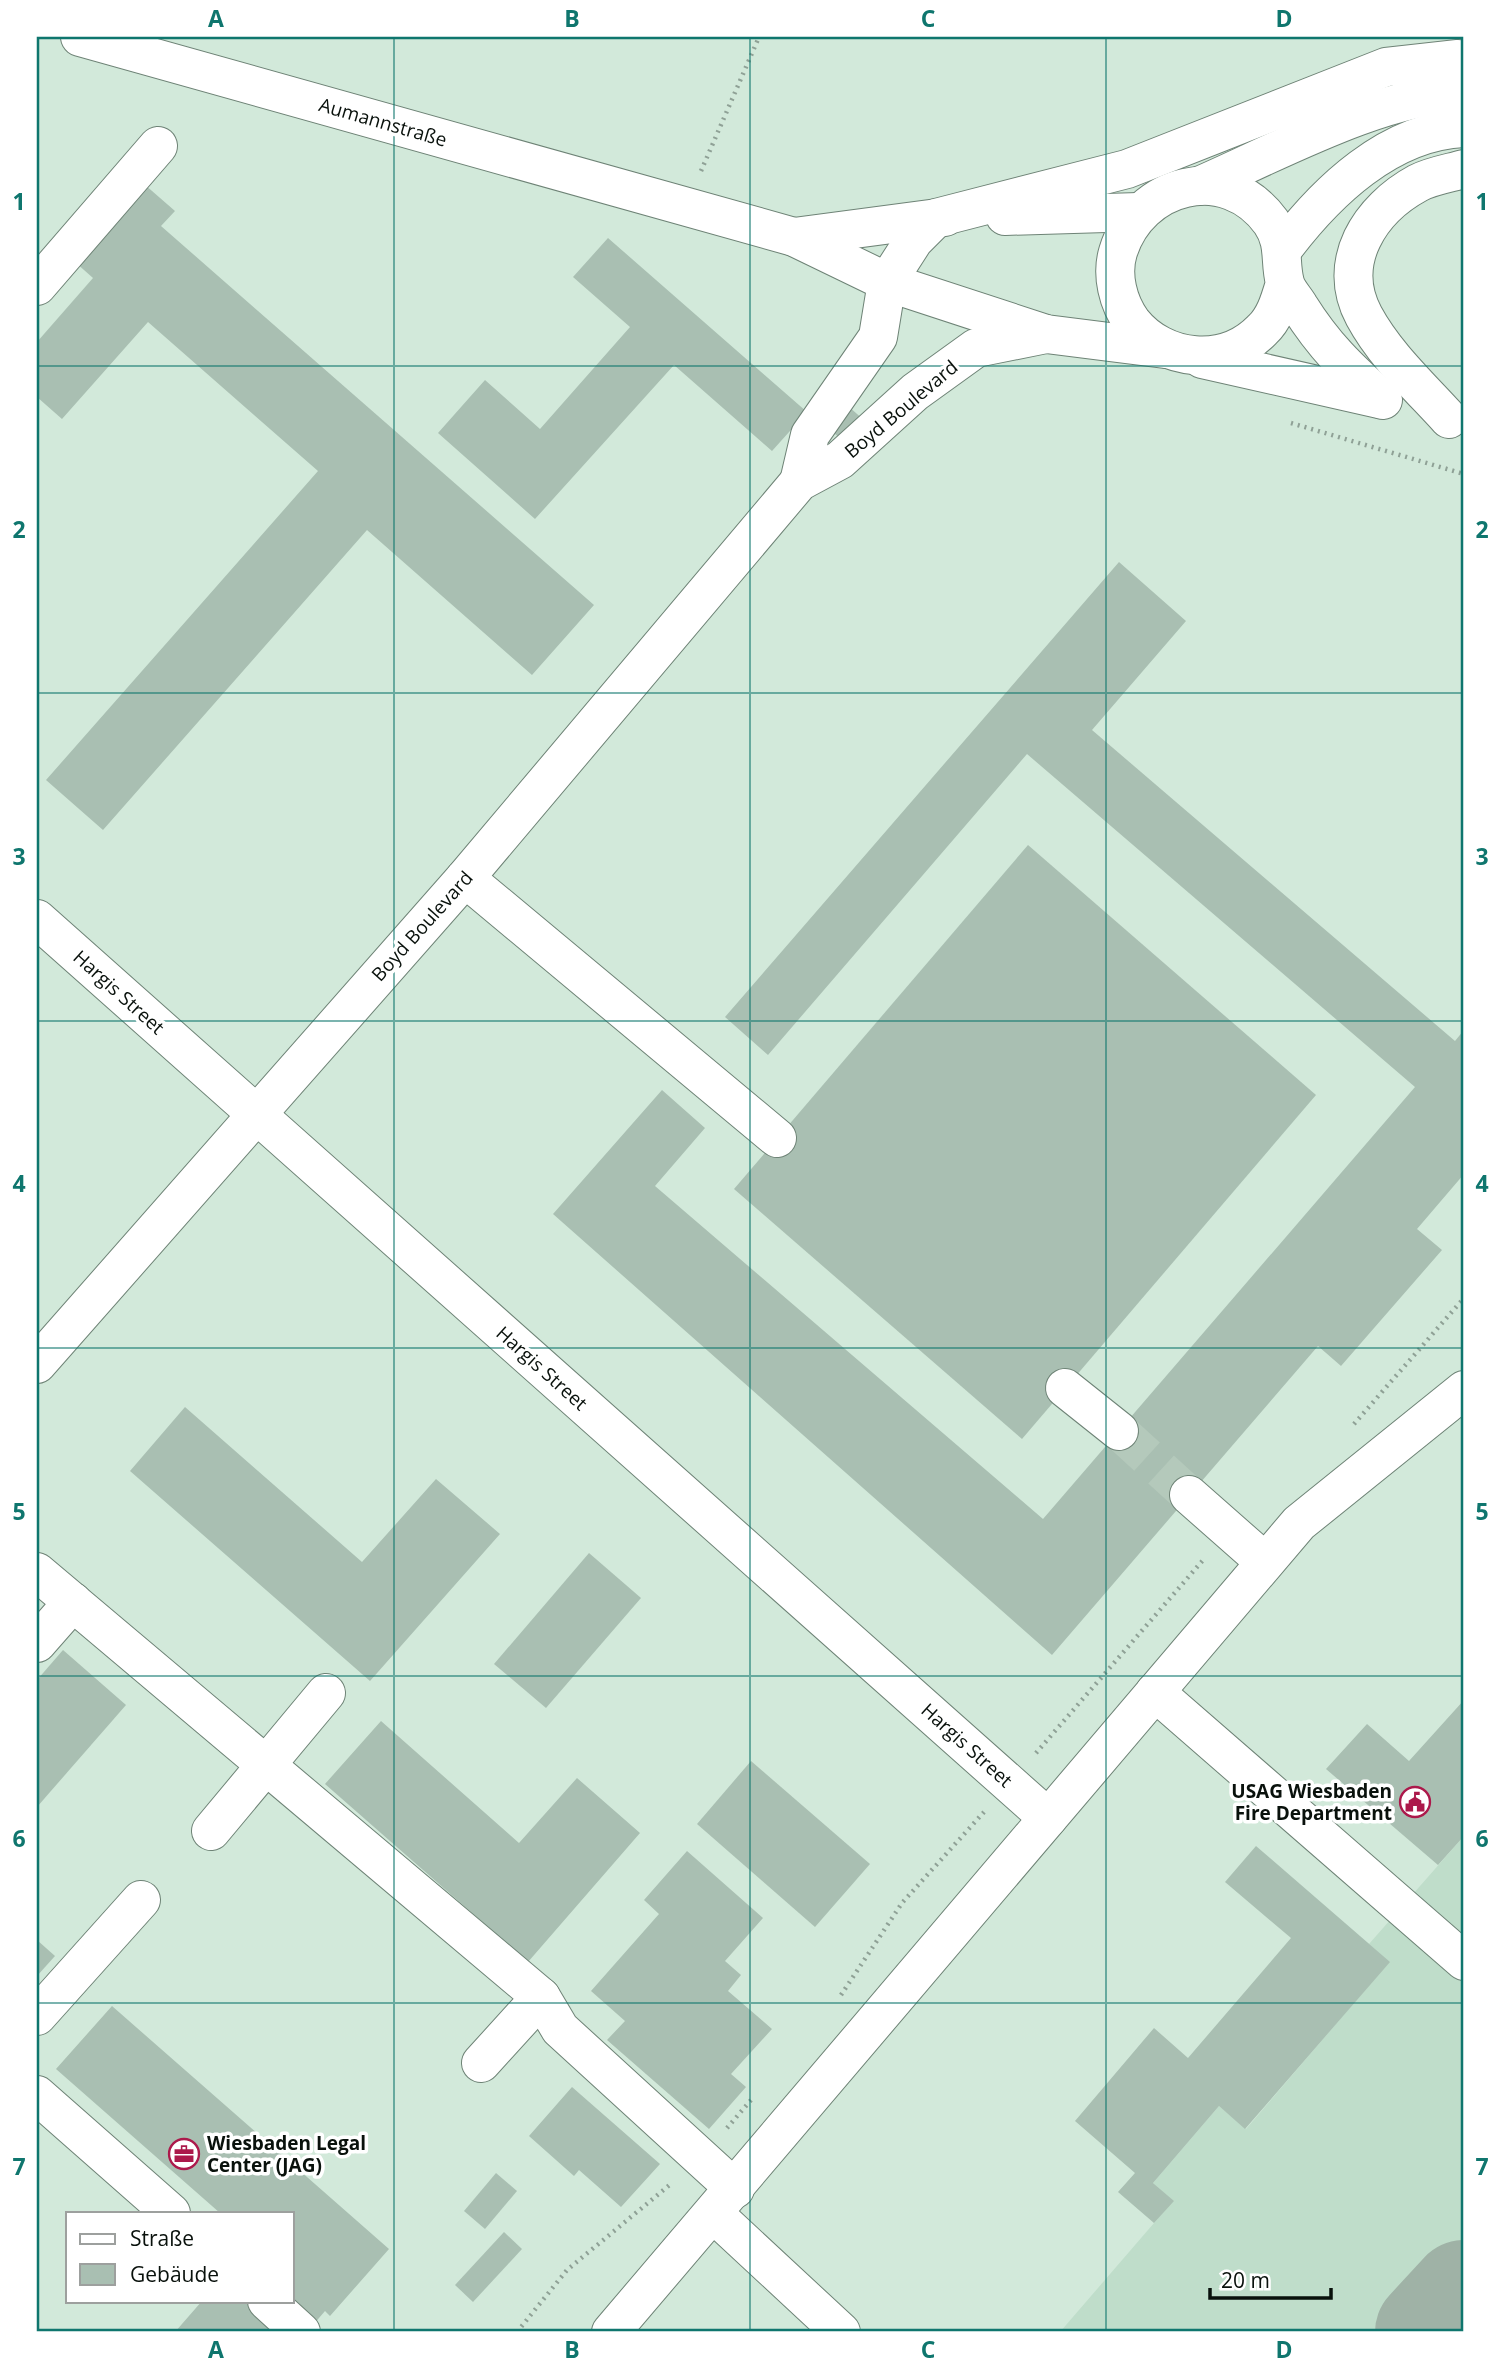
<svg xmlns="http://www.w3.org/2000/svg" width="1501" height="2369" viewBox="0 0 1501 2369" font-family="'Open Sans',sans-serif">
<rect width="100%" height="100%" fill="#d2e9da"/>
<!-- built -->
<polygon fill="#bfddca" points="1464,1836 1464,2332 1060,2332 1173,2201 1153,2183 1219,2106 1246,2129 1389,1962 1369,1944"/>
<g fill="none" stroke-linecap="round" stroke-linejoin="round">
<!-- taxiway -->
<polyline stroke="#9fb2a6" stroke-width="108" points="1429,2332 1464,2294"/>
</g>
<!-- building -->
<g fill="#a9bfb2">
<polygon points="144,184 175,211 161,226 594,605 532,675 367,530 103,830 46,780 318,471 148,322 62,419 37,397 37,342 93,278 75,262"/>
<polygon points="608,238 807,412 772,451 674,365 535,519 438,433 485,380 540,429 630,327 573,277"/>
<polygon points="847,405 866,422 848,445 828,428"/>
<polygon points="1119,562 1186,621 1092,730 1455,1041 1464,1030 1464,1174 1417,1229 1442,1250 1341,1366 1318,1346 1052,1655 553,1214 662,1090 705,1128 655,1186 1043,1519 1415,1087 1027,754 768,1055 725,1017"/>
<polygon points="1028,845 1316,1095 1022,1439 734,1189"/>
<polygon points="185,1407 362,1562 436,1479 500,1534 370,1681 130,1471"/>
<polygon points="589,1553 641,1598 546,1708 494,1664"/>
<polygon points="63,1650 126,1705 37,1807 37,1680"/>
<polygon points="1464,1700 1464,1836 1438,1865 1326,1769 1367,1724 1409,1761"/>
<polygon points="381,1721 519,1843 577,1778 640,1833 528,1962 325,1784"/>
<polygon points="751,1761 870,1864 815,1927 697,1824"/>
<polygon points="1256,1846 1390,1962 1245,2129 1219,2106 1153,2183 1174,2201 1154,2223 1118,2192 1135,2173 1075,2121 1154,2028 1188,2058 1291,1938 1225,1882"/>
<polygon points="687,1851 763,1918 725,1961 741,1975 728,1991 772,2029 731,2074 746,2087 709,2129 607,2040 625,2021 591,1991 659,1914 644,1900"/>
<polygon points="37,1940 55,1956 37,1976"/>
<polygon points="112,2006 389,2249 330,2316 325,2311 307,2332 175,2332 202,2301 292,2301 292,2213 220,2213 56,2069"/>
<polygon points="572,2087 660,2164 621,2207 579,2170 574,2176 529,2136"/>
<polygon points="496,2173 517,2191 485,2229 464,2211"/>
<polygon points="504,2232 522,2249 473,2302 455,2285"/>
</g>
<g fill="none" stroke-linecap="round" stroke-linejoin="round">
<!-- minor-tunnel -->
<polyline stroke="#b4c9bb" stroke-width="38" stroke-dasharray="38 19" stroke-linecap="butt" points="1119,1431 1189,1495"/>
<!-- minor casing -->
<g stroke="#6e8376" stroke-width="40">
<g id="minor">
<polyline points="80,37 794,237 887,282 1046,334 1165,349"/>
<path d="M1199 186C1273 154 1384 93 1464 93"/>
<polyline points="1005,216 1139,212"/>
<polyline points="794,237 945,217"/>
<path d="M1283 249C1326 192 1389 131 1464 128"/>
<path d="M1285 283C1280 300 1275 318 1262 330 1225 368 1164 362 1132 322 1118 303 1111 275 1118 252 1139 183 1226 160 1271 222 1286 244 1279 261 1285 283 1287 291 1295 299 1299 306 1324 346 1348 369 1383 400"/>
<polyline points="37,286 158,146"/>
<polyline points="1202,359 1379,399"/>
<path d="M1449 419C1420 387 1385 355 1364 316 1335 262 1370 209 1418 183 1431 176 1450 173 1464 169"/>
<polyline points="799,482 810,435 878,337 887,282 914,240 936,218 1127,169 1386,67 1458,59 1464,61"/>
<polyline points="465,878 777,1138"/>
<polyline points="37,919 1048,1818"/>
<polyline points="37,1364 465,878 799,482 840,460 915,392 976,348 1046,334"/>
<polyline points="1065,1388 1119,1431"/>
<polyline points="1189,1495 1265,1562"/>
<polyline points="37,1572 541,1997 560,2029 735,2189"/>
<polyline points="37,1643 73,1602"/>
<polyline points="1155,1692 1464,1961"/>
<polyline points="211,1831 326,1693"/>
<polyline points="37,2016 141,1900"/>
<polyline points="481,2063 541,1997"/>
<polyline points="37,2095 171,2213"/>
<polyline points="714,2214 841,2332"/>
<polyline points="267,2301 301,2332"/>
<polyline points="611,2332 1299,1523 1464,1390"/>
</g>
</g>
<!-- path -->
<g stroke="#8fa196" stroke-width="4.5" stroke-dasharray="2 5" stroke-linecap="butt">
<polyline points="701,171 759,37"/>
<polyline points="1291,423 1464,474"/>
<polyline points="1354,1424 1464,1298"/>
<polyline points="1036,1753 1204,1559"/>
<polyline points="841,1995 902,1903 984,1812"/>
<polyline points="727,2128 751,2100"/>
<polyline points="517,2332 567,2270 672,2183"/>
</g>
<!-- minor -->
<use href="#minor" stroke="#fff" stroke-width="38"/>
</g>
<!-- grid -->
<path fill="none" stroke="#0f766e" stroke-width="2" stroke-opacity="0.55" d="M394 37V2332M750 37V2332M1106 37V2332M37 366H1464M37 693H1464M37 1021H1464M37 1348H1464M37 1676H1464M37 2003H1464"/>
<!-- icons -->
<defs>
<g id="civic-ring" transform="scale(1.575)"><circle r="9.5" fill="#fff" stroke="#ac194b" stroke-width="1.5"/><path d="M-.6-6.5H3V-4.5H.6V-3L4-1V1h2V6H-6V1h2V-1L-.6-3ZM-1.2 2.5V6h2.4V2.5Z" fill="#ac194b"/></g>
<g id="office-ring" transform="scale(1.575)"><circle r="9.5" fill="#fff" stroke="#ac194b" stroke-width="1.5"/><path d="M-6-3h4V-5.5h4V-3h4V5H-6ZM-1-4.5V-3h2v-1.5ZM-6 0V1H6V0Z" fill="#ac194b"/></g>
</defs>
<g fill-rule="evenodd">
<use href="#civic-ring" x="1415" y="1802"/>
<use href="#office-ring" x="184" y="2154"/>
</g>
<g text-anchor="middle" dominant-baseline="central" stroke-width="7" stroke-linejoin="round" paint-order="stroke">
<!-- street labels -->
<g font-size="19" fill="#09110c" stroke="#fff">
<text transform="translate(383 122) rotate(16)">Aumannstraße</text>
<text transform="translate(901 409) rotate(-40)">Boyd Boulevard</text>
<text transform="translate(422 926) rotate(-48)">Boyd Boulevard</text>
<text transform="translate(119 992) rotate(42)">Hargis Street</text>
<text transform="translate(542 1368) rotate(42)">Hargis Street</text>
<text transform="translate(967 1745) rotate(42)">Hargis Street</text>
</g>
<!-- poi labels -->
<g font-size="19" font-weight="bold" fill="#09110c" stroke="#fff" text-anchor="end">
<text x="1392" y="1791">USAG Wiesbaden<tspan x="1392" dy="22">Fire Department</tspan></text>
<text x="207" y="2143" text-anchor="start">Wiesbaden Legal<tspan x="207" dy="22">Center (JAG)</tspan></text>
</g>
</g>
<!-- border -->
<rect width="1501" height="2369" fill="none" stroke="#ffffff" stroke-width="77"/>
<!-- legend -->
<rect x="66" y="2212" width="228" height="91" fill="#ffffff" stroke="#9da09e" stroke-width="2"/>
<rect x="80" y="2234" width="35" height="10" fill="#ffffff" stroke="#9da09e" stroke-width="2"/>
<text x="130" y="2246" font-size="21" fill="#09110c">Straße</text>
<rect x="80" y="2264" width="35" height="21" fill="#a9bfb2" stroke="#9da09e" stroke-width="2"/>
<text x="130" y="2282" font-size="21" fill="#09110c">Gebäude</text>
<!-- scale -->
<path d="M1210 2288v10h121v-10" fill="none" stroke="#09110c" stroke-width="3.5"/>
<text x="1221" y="2288" font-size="21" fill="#09110c" stroke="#ffffff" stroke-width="5" paint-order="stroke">20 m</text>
<rect x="38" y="38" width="1424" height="2292" fill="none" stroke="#0f766e" stroke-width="2.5"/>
<g font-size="23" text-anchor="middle" font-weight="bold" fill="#0f766e">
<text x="216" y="27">A</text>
<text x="572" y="27">B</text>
<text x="928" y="27">C</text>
<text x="1284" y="27">D</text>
<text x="19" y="210">1</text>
<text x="1482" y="210">1</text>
<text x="19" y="538">2</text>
<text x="1482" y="538">2</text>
<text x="19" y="865">3</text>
<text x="1482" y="865">3</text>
<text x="19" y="1192">4</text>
<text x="1482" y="1192">4</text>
<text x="19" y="1520">5</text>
<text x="1482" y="1520">5</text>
<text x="19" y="1847">6</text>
<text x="1482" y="1847">6</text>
<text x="19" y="2175">7</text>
<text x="1482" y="2175">7</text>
<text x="216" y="2358">A</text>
<text x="572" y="2358">B</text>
<text x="928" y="2358">C</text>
<text x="1284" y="2358">D</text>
</g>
</svg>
